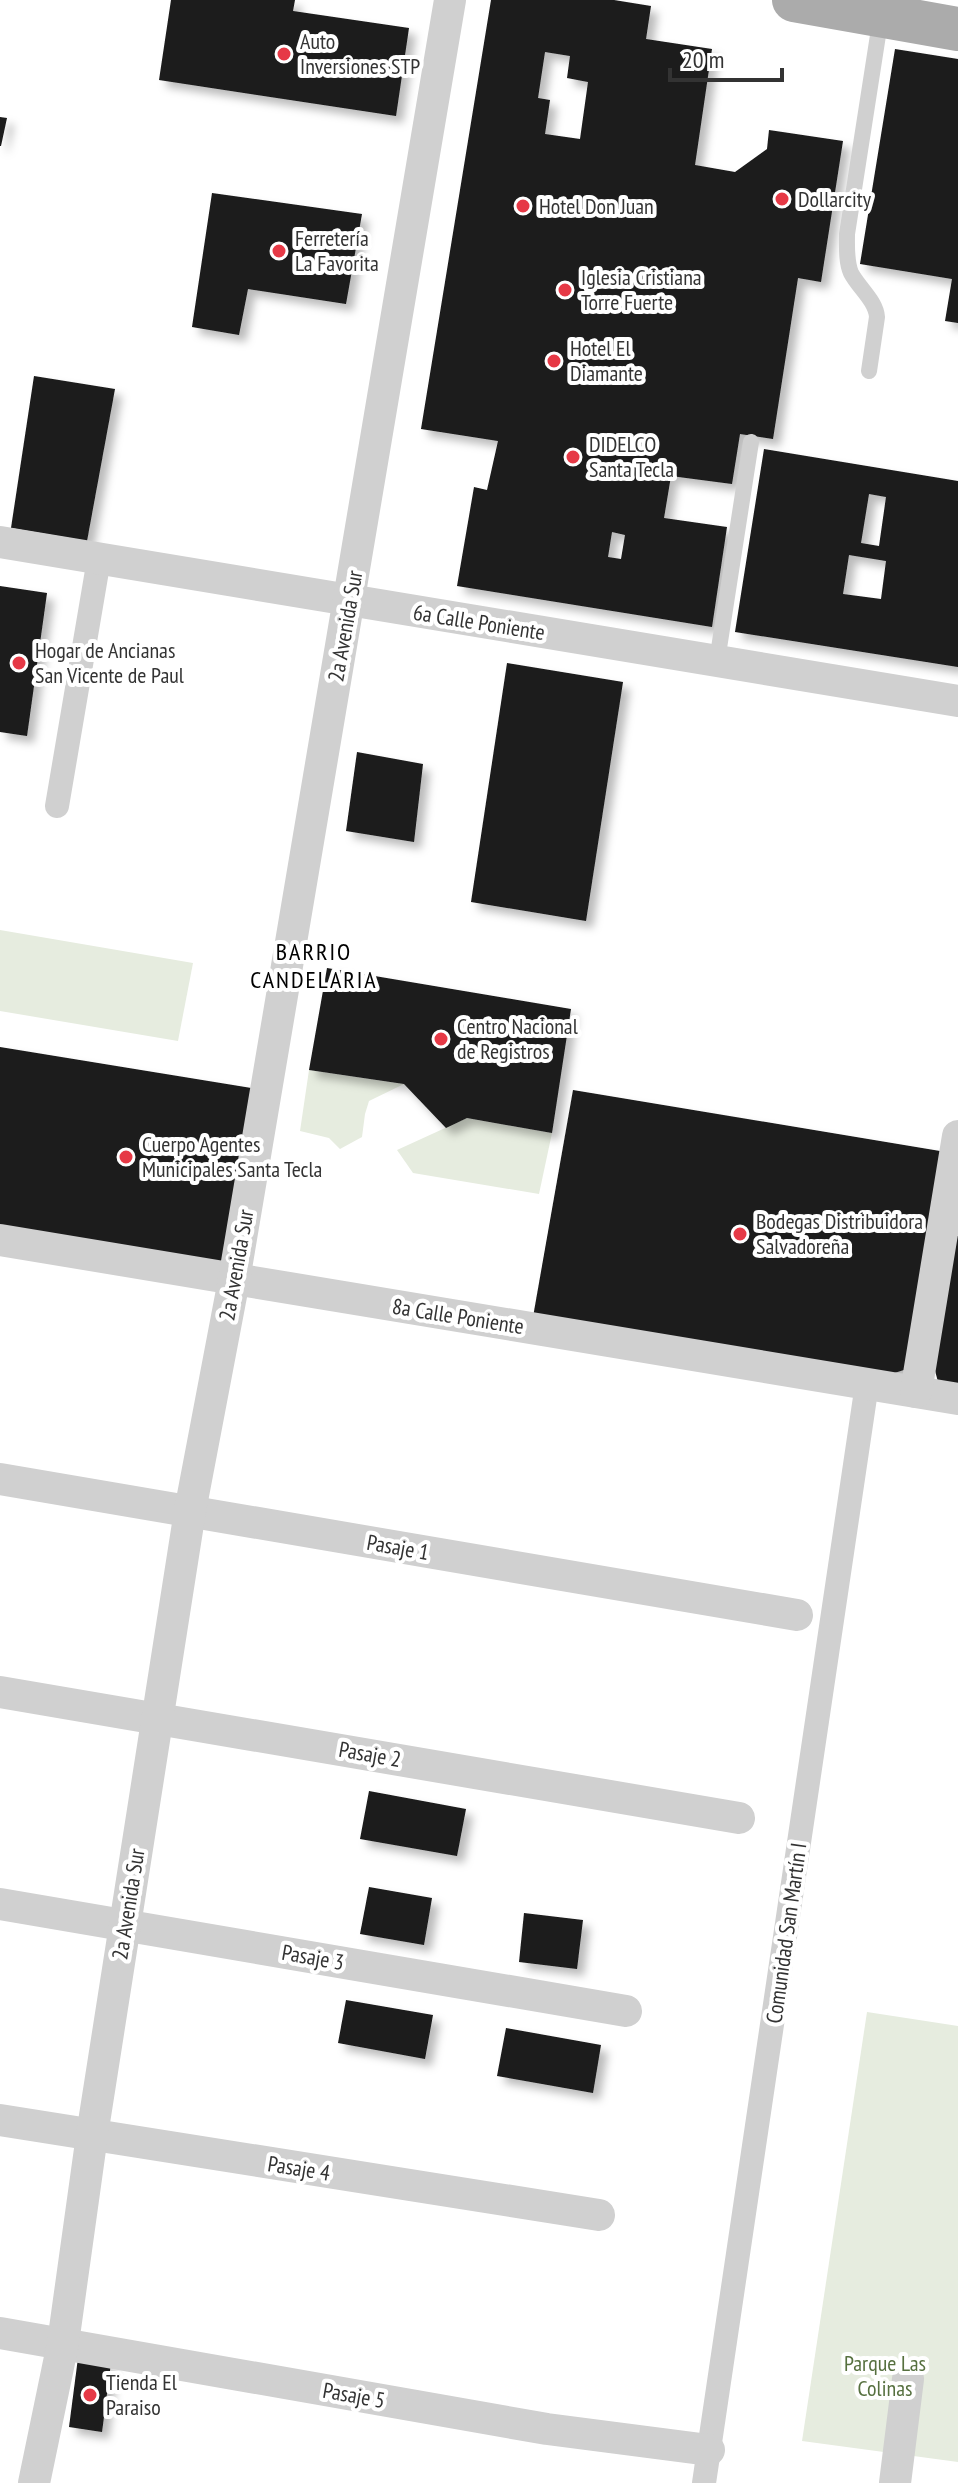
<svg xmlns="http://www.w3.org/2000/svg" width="958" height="2483" viewBox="0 0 958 2483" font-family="'PT Sans Narrow',sans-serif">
<defs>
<filter id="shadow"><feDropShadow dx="7" dy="7" stdDeviation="4" flood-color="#0004"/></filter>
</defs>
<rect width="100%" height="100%" fill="#fff"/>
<!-- green -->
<g fill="#e6ecdf">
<polygon points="0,930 193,963 178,1041 0,1011"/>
<polygon points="309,1070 404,1084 369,1101 365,1114 362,1137 340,1149 329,1138 300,1131"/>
<polygon points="467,1118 552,1133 539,1194 413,1173 397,1150"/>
<polygon points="867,2012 958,2026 958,2462 802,2441"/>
</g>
<!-- building -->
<g fill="#1a1a1a" fill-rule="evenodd" filter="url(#shadow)">
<polygon points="171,0 295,0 293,11 409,28 396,116 159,80"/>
<path d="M491 0H614L651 6 646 39 712 49 695 165 735 172 767 149 769 130 843 141 821 282 798 278 773 439 740 434 732 484 671 476 664 518 727 527 712 627 457 586 474 487 487 490 498 441 421 429ZM545 52 570 56 567 78 588 82 580 139 545 134 550 100 538 98ZM612 532 625 535 621 559 608 557Z"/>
<polygon points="895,49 958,59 958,323 945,321 952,279 860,264"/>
<polygon points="0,117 7,118 1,146 0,146"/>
<polygon points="212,193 362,214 346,304 248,289 239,335 192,327"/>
<polygon points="34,376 115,389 87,541 11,528"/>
<path d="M764 449 958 481V667L735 632ZM869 494 886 497 879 546 861 543ZM849 555 886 561 881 599 843 594Z"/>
<polygon points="0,586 47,593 27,736 0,732"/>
<polygon points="507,663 623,682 586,921 471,902"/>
<polygon points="357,752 423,764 414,842 346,831"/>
<polygon points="327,968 571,1009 552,1133 467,1118 446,1128 404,1084 309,1070"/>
<polygon points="0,1047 263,1090 233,1267 0,1225"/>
<polygon points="573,1090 946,1152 910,1368 882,1377 533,1317"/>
<polygon points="956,1236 958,1236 958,1392 940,1389 934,1367"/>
<polygon points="369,1791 466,1809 457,1856 360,1839"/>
<polygon points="369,1887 432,1898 424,1945 360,1934"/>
<polygon points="524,1913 583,1920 577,1969 519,1962"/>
<polygon points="346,2000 433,2015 425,2059 338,2043"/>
<polygon points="506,2028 601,2045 593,2093 497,2076"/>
<polygon points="78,2358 111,2363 102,2432 69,2427"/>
</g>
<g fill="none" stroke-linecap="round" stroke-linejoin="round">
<!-- service -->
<g stroke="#d0d0d0" stroke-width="16">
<path d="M869 371 877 317C876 301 859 288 851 273 846 261 847 247 847 234L881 16"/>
<polyline points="717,661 751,442"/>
</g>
<!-- pedestrian -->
<g stroke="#d0d0d0" stroke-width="24">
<polyline points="57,806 99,559"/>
<polyline points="704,2483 867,1384"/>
</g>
<!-- minor -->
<g stroke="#d0d0d0" stroke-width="32">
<polyline points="0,542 958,701"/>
<polyline points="0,1240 958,1399"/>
<polyline points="916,1392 958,1136"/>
<polyline points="0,1479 797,1615"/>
<polyline points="0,1692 739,1818"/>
<polyline points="0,1904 626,2011"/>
<polyline points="0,2120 599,2215"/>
<polyline points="0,2333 547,2429 709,2450"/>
<polyline points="34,2483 63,2343 92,2135 190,1511 234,1280 450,0"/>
<polyline points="895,2483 908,2379"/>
</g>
<!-- primary -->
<polyline stroke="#ababab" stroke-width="44" points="794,0 958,29"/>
</g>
<!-- markers -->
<g fill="#e63946" stroke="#fff" stroke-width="3">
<circle cx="284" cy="54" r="8"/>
<circle cx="782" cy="199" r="8"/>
<circle cx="523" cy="206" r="8"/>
<circle cx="279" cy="251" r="8"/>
<circle cx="565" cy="290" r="8"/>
<circle cx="554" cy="361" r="8"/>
<circle cx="573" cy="457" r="8"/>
<circle cx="19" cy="663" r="8"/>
<circle cx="441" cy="1039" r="8"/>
<circle cx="126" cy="1157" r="8"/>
<circle cx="740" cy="1234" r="8"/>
<circle cx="90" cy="2395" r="8"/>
</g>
<g text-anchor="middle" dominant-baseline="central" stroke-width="8" stroke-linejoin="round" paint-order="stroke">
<!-- poi labels -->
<g font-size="22" fill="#333" stroke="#fff" text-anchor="start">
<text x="300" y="41">Auto<tspan x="300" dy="25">Inversiones STP</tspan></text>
<text x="798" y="199">Dollarcity</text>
<text x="539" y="206">Hotel Don Juan</text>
<text x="295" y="238">Ferretería<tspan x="295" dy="25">La Favorita</tspan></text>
<text x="581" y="277">Iglesia Cristiana<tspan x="581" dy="25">Torre Fuerte</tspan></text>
<text x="570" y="348">Hotel El<tspan x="570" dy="25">Diamante</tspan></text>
<text x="589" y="444">DIDELCO<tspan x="589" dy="25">Santa Tecla</tspan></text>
<text x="35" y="650">Hogar de Ancianas<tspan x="35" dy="25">San Vicente de Paul</tspan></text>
<text x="457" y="1026">Centro Nacional<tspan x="457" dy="25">de Registros</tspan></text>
<text x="142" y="1144">Cuerpo Agentes<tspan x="142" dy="25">Municipales Santa Tecla</tspan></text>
<text x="756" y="1221">Bodegas Distribuidora<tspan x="756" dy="25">Salvadoreña</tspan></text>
<text x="106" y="2382">Tienda El<tspan x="106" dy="25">Paraiso</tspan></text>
</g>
<!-- street labels -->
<g font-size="22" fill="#333" stroke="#fff">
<text transform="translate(479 622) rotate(9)">6a Calle Poniente</text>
<text transform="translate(345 626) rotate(-80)">2a Avenida Sur</text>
<text transform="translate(236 1265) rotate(-80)">2a Avenida Sur</text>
<text transform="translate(458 1316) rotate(9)">8a Calle Poniente</text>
<text transform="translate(398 1547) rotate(10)">Pasaje 1</text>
<text transform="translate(370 1754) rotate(10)">Pasaje 2</text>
<text transform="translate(128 1904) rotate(-81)">2a Avenida Sur</text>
<text transform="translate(786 1933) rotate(-82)">Comunidad San Martín I</text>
<text transform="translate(313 1957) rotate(10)">Pasaje 3</text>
<text transform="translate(299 2168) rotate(9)">Pasaje 4</text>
<text transform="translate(354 2395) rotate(10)">Pasaje 5</text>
</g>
<!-- park labels -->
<g font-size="22" fill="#56703f" stroke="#fff">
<text x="885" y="2363">Parque Las<tspan x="885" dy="25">Colinas</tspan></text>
</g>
<!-- neighbourhood labels -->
<g font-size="24" letter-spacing="2" fill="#000" stroke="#fff">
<text x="314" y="951">BARRIO<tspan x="314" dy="28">CANDELARIA</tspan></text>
</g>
</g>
<!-- scale -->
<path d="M670 68v12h112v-12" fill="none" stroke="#333333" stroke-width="4"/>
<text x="682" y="68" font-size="24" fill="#333333" stroke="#ffffff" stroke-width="6" paint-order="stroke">20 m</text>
</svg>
